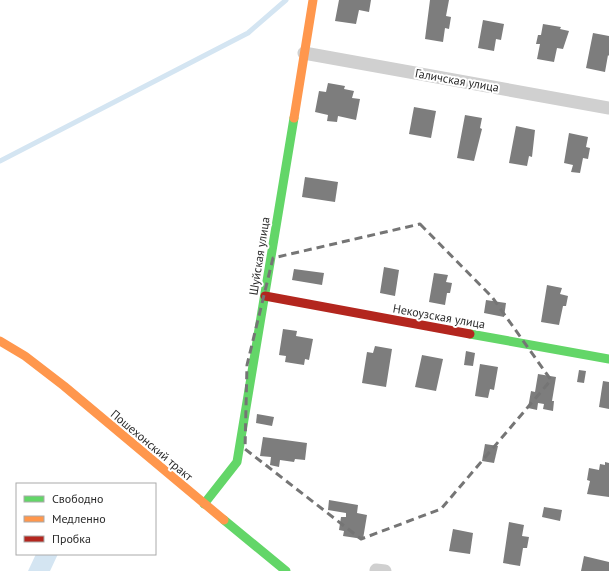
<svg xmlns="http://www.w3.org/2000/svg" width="609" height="571" viewBox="0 0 609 571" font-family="'PT Sans',sans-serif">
<rect width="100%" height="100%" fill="#fff"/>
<!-- water -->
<polygon fill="#d4e5f2" points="36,554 58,554 50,571 28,571"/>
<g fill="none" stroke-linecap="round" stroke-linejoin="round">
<!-- stream -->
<polyline stroke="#d4e5f2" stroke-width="5" points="0,161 248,33 286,0"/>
</g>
<!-- building -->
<g fill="#7d7d7d">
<polygon points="339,0 371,0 369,12 359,10 356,24 335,21"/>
<polygon points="430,0 449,0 446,16 451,17 449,29 445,28 443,42 425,39"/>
<polygon points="483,20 504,24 501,40 496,39 494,51 478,48"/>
<polygon points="543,24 561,27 560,29 569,31 563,49 557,48 554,62 537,59 540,44 536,44 538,35 541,35"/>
<polygon points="593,33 609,36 609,56 608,55 605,72 586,68"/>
<polygon points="328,83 345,86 344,89 354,91 352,98 360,99 356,120 338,116 337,122 327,121 328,115 315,112 319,91 326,92"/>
<polygon points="414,107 436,111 431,138 409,134"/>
<polygon points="465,115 482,118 480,128 482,129 474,161 457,158"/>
<polygon points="516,126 535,130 532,157 529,156 527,166 509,163"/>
<polygon points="569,133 588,137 586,147 590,148 588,159 583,158 580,173 571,172 573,165 564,163"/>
<polygon points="305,177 338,182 335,202 302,197"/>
<polygon points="384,267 399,270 395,296 380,293"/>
<polygon points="294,269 324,273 322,285 292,280"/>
<polygon points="434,273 448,275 446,282 452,283 450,293 447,293 445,305 429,302"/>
<polygon points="547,285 562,288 560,294 568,296 566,306 563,306 559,325 541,322"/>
<polygon points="486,300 506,303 504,317 484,313"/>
<polygon points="283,329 297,331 296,336 313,339 309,360 305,359 304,365 285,362 286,356 279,355"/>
<polygon points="375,346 392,349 386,387 362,383 367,352 373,353"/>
<polygon points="466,351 475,353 473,366 464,365"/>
<polygon points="422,355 443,359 436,391 415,387"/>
<polygon points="480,364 498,367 494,390 490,389 488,398 475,396"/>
<polygon points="579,370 586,371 584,383 577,382"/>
<polygon points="538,374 556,377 552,401 554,401 553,411 543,409 544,404 538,403 537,410 528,408 531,391 535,392"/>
<polygon points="603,381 609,382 609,409 599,407"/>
<polygon points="257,414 274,417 272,426 256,423"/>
<polygon points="263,437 307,443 305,460 295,459 294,462 280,460 279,467 270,465 271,457 260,456"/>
<polygon points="485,444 498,446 494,463 482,461"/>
<polygon points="605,462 609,463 609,497 587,494 590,481 587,480 589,468 599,470 600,464 605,465"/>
<polygon points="329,500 358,505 357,513 367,515 363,539 343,536 344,531 339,530 341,517 346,517 346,513 328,510"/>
<polygon points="544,507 562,510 560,521 542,517"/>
<polygon points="509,522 524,525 522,536 529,537 527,548 523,548 520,566 503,563"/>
<polygon points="453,529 473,533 470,554 449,551"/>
<polygon points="584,556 609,562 609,571 581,571"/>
</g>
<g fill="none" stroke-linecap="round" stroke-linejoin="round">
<!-- street -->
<g stroke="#d0d0d0" stroke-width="13">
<polyline points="304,53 609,108"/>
<polyline points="376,570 385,571"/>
</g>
<!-- fast -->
<g stroke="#63d668" stroke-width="9">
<polyline points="470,334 609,359"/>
<polyline points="204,504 237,462 294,118"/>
<polyline points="224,520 286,571"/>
</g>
<!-- slow -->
<g stroke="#ff974d" stroke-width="9">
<polyline points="294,118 313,0"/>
<polyline points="0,341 25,356 64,386 224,520"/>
</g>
<!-- jam -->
<polyline stroke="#b3261e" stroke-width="9" points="265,296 470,334"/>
</g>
<!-- marked area -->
<path fill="none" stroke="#757575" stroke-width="3" stroke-dasharray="8 5" stroke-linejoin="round" d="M420 224 492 297 551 380 441 509 361 539 245 449 247 365 273 258Z"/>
<g text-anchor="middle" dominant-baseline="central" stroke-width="4" stroke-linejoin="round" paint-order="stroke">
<!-- street labels -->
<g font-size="12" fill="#2b2b2b" stroke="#fff">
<text transform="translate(457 80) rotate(10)">Галичская улица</text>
<text transform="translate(259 256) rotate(-81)">Шуйская улица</text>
<text transform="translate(439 316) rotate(10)">Некоузская улица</text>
<text transform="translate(152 445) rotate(40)">Пошехонский тракт</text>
</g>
</g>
<!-- legend -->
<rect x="16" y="483" width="140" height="72" fill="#ffffff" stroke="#aaaaaa"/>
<rect x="24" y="496" width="20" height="6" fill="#63d668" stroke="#aaaaaa"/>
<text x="52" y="503" font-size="12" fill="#2b2b2b">Свободно</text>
<rect x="24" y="516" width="20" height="6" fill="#ff974d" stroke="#aaaaaa"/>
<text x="52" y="523" font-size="12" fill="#2b2b2b">Медленно</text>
<rect x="24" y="536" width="20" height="6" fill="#b3261e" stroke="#aaaaaa"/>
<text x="52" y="543" font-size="12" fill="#2b2b2b">Пробка</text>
</svg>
